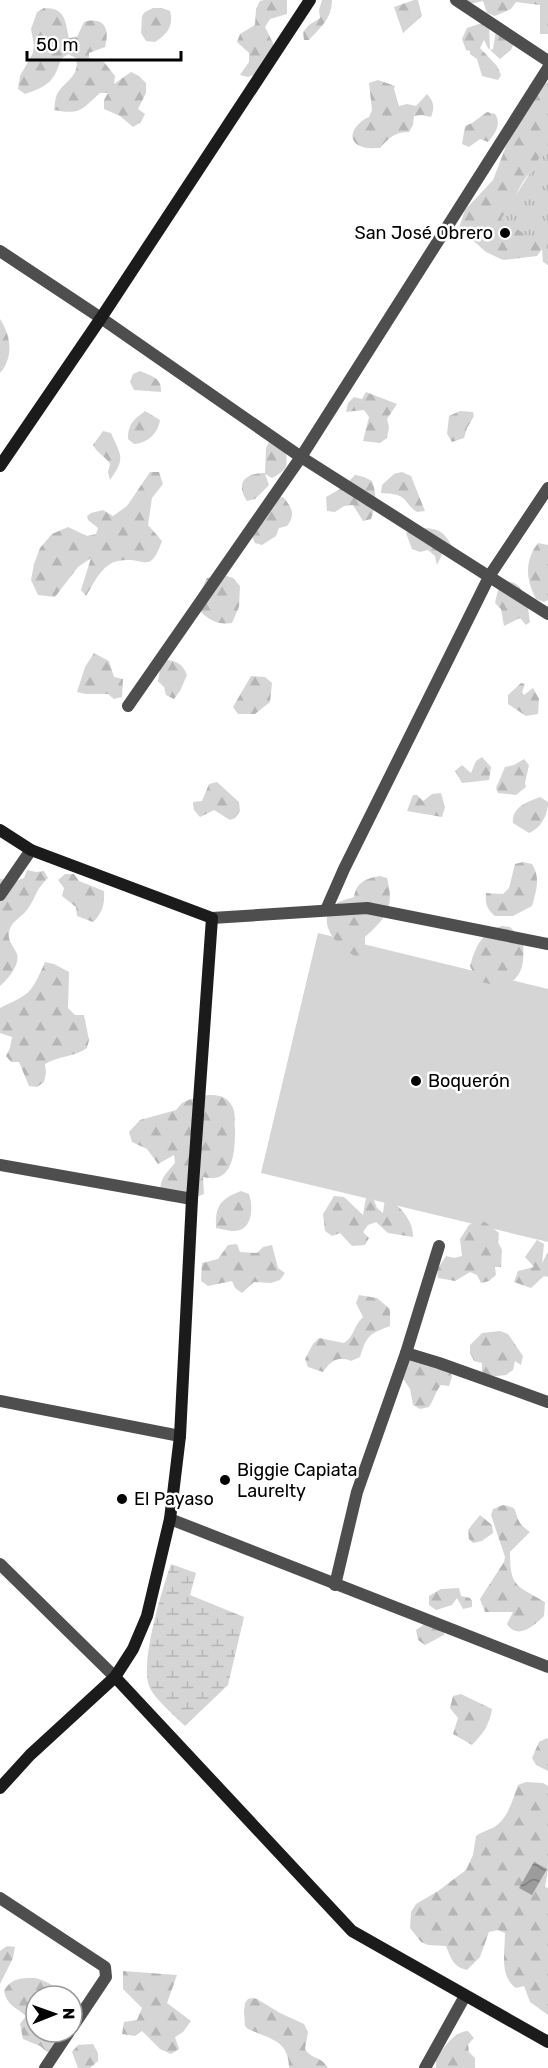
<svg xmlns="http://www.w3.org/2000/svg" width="548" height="2068" viewBox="0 0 548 2068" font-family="Rubik,sans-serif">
<defs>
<pattern id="forest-firs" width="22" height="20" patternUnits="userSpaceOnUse" patternTransform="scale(1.5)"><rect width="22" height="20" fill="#d5d5d5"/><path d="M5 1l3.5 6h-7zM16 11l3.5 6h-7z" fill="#b5b5b5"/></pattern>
<pattern id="wetland-marsh" width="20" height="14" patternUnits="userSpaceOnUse" patternTransform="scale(1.5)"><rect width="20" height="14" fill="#d5d5d5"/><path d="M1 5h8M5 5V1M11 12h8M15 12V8" fill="none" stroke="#b5b5b5"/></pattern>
<pattern id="park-tufts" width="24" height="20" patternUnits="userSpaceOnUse" patternTransform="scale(1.5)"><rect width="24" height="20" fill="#d5d5d5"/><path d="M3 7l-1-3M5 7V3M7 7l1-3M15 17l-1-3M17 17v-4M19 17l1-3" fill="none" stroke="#b5b5b5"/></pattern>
<pattern id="water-waves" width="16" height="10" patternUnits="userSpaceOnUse" patternTransform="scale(1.5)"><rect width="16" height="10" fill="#9c9c9c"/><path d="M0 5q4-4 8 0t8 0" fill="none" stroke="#7d7d7d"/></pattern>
</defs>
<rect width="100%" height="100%" fill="#fff"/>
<!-- green -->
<polygon fill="#d5d5d5" points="318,933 548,989 548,1242 261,1173"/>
<!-- forest -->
<g fill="url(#forest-firs)">
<polygon points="264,0 287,0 287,14 270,19 265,27 273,43 273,51 256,74 248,77 240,75 249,62 249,53 237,42 240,34 255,25 256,9 260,1"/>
<path d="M322 0H332C332 18 321 27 309 40H304L303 32 309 25 320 18 319 10Z"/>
<polygon points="414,0 418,0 422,16 403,33 394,7"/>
<polygon points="465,0 548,0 548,34 540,34 540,5 516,2 511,9 495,16 487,13 483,1 470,4"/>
<path d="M44 8C66 8 65 21 69 38L77 37 84 22C105 16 110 30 105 47L89 53V58L104 62 115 76 114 84 131 72 139 76 146 83V93L138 109 145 114 141 122 133 127 120 116 104 109V100L108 93H100C81 110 81 115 54 110 55 104 55 96 59 91 68 79 80 75 76 58L68 54 61 59C54 82 48 86 25 94L18 89 20 76 33 53 34 45 31 29 37 12Z"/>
<path d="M153 8H162L170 11C174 26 167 34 155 42L146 41 141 33 142 16 145 12Z"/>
<polygon points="485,22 489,24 490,50 493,49 496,30 515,40 511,50 500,59 488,48 484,40 480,48 497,66 501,75 498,80 482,76 477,59 470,54 470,51 466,50 462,39 467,28"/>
<path d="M378 80 395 86 394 89 399 106 407 104 416 106 427 94C434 102 435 107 431 117L422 115 414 116 413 125 409 132C394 132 389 138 380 148 374 148 366 149 360 146 344 138 357 122 369 117L372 110 369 83Z"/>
<path d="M548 82V157C530 169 519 184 513 204L548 242V265L543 262 542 249 537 256 503 260 486 252 459 228 465 210 493 180 506 146 516 129 521 113 543 84Z"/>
<path d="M487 112 495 114C502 124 495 134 488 142L480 139 469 147 462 144 465 126 472 123Z"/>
<path d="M0 319C11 336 14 357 0 373Z"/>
<path d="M140 371C152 376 162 378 161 392L134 390 130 382 133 374Z"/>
<polygon points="366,392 397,404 387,419 389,427 387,438 380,443 363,441 369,417 364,410 346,412 348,403 354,397 362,399"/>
<path d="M145 411 160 420C158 433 148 443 134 444L128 439C128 424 133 420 145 411Z"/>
<polygon points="460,411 473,412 474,416 467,428 464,438 452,442 447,434 449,416"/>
<path d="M103 431 111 433C121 456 126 458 110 480L108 472 110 464C105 456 98 454 93 445Z"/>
<path d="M270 440 286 449C287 467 289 469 272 478L265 474 269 485 255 499 247 501C235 483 245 473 265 473L266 448Z"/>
<path d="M150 472H159L163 484 152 498 148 525 162 541C149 577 145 555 118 561 102 564 94 583 86 596L81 590 91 558 78 567 55 597 38 595 31 580 34 564 40 548 52 534 68 527 87 536 96 534 98 528 88 520 87 516 91 513 103 510 113 516 127 506Z"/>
<path d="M402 472 411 476 425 511 417 512C411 508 410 506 406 501 400 493 390 494 381 493L382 485 394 474Z"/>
<path d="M355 475 364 477 372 481C377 494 376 506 371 519L363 521 353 505 344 506 335 512 327 511 326 497 342 488Z"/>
<path d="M283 497C292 507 296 515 287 526L279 528 276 536 262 545 255 543 251 535 275 498Z"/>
<path d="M414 528C437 528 443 528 454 550H444L437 565 435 556 428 550 420 552 412 549 406 533Z"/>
<path d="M538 543 548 545V600L544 602 536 599C526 580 524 561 538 543Z"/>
<path d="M224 575 233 578 240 586 239 607 232 623C218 625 210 621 200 611L199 594 207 578Z"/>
<path d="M506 581C526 582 528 605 530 622L526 625 520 618 504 626 501 609 495 603 499 586Z"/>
<polygon points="94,653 109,661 114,677 123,679 122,697 114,699 108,694 86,694 77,692 85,667"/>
<path d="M168 660C179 662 183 665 187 675L180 691 174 699 166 695 164 687 158 681 161 664Z"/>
<polygon points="251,676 265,677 272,683 270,702 255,714 238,714 233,707"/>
<polygon points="521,683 525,684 522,692 524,695 533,688 539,699 538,714 526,716 508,704 508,695"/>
<polygon points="482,757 491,767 489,780 462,783 455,771 462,765 471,773 476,761"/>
<polygon points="524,759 529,765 525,783 526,787 516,795 498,793 496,788 505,767 514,765"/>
<polygon points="217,782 239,802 240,811 235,818 230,820 214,810 200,817 194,810 193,802 202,801 209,784"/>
<polygon points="441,793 445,807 442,817 407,811 413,795 417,795 423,801 432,794"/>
<path d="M540 797 548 802C548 815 541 828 529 833L513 823C512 806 528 802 540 797Z"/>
<path d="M523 862 532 864C541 878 536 892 532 906L513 916H495C487 909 485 904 486 893L503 894 509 888 515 864Z"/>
<path d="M27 870 36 872 44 871 48 878C35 890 36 898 27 910 21 918 11 921 9 932 7 941 14 946 17 954 20 965 8 979 0 986V879L16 881 24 878Z"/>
<path d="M65 874H74L79 881 104 891C105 904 102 914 93 922L77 916 76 907 62 896 64 888 58 880Z"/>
<path d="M380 876 387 878C395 908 386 918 365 937V945L359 958C341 950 312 923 336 904 341 900 349 899 354 897 356 883 366 878 380 876Z"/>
<path d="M502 926 510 927 523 940C524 961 525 977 503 987L477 981 470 966C475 948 482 931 502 926Z"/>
<path d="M45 962 54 964 69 972 68 1008 75 1015H84L89 1040 87 1048C74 1057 58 1056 45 1064L46 1073 44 1082 37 1087 29 1086 19 1062H11L6 1056 10 1048 12 1037 0 1033V1008C31 993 31 994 45 962Z"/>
<path d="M208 1095C218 1095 227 1096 232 1106 236 1112 234 1121 235 1129 235 1151 234 1185 203 1177L204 1194 184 1202 166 1201C154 1186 164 1175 175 1163L174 1155 158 1164 147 1149 132 1142 129 1132 140 1120 176 1110 182 1103 191 1099Z"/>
<path d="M241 1191 249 1194C254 1209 252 1233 231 1231 226 1230 221 1229 216 1228 215 1206 220 1199 241 1191Z"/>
<path d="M334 1196 344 1197 363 1215 366 1198 374 1200 377 1208 383 1213 385 1198C399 1203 414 1222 413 1237L388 1233 376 1222 368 1225 363 1232 369 1238 365 1245 352 1246 340 1233 332 1236 325 1231 323 1214Z"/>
<polygon points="476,1221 485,1222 499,1233 498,1242 502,1250 501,1267 495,1267 496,1275 489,1281 481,1283 477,1275 470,1272 455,1281 438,1278 437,1270 446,1256 454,1258 462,1256 460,1239 469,1225"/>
<polygon points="537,1240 544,1244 542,1263 548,1252 548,1277 544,1276 531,1288 514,1282 518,1271 534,1267 525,1257"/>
<polygon points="237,1244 240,1252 257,1253 263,1247 272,1245 278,1268 285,1273 280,1280 271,1283 254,1282 242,1293 235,1288 232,1281 208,1286 201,1281 202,1263 218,1259 228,1245"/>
<path d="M359 1295 377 1298 390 1309V1326C369 1334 367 1335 360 1357L351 1361C339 1355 330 1361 323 1372L308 1367 305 1359 313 1344 319 1338 344 1343C355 1336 353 1326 363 1317L356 1303Z"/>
<polygon points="500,1331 508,1334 523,1356 521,1365 515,1361 513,1370 506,1375 488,1377 482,1372 482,1363 474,1361 470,1353 470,1345 482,1333"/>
<path d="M405 1358 449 1368 452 1377 449 1386 441 1385C435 1392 434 1400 429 1407L420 1409 413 1405 410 1389 400 1374Z"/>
<path d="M503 1505C519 1508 513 1509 519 1521 521 1526 526 1529 530 1532L510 1552C510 1587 516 1585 545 1602L544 1616C535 1625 517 1641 507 1624L513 1612H485L480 1599 504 1562 505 1557 491 1515 493 1509Z"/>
<polygon points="480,1515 492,1525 493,1533 482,1541 473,1543 469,1539 468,1530"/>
<polygon points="459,1588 461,1596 470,1598 472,1601 472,1607 463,1609 457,1598 452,1605 436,1610 429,1605 429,1596 441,1589"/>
<polygon points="426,1623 445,1627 444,1635 425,1645 418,1640 416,1630"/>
<path d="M461 1694 492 1709C490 1724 482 1735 472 1745L453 1734 458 1718 450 1708 453 1696Z"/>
<polygon points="547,1738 548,1740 548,1771 536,1765 532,1758 539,1742"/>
<path d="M526 1782 543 1783 548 1786V1869L545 1887 548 1888V2015L530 2002 524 1986 516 1988C499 1976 505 1952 505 1933L498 1930 489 1932 480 1957 467 1970C453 1967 451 1958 446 1946L428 1945 421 1942 410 1928 411 1912 416 1904 438 1891 466 1870 473 1855 476 1836C482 1831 491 1830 497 1825 509 1816 513 1798 518 1785Z"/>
<polygon points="7,1946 15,1947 13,1958 0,1984 0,1951"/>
<polygon points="123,1971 177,1975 167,2003 191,2021 183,2032 175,2037 179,2049 171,2054 160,2049 142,2031 135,2036 122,2034 124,2022 137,2020 142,2008 123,1989"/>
<path d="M35 1978C47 1981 57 1987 65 1996H36V2032H67L63 2047 47 2052 40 2046 23 2039 20 2024 26 2016C15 2006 8 2007 4 1991 11 1978 21 1978 35 1978Z"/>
<path d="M253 1998 257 1999 280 2013 304 2024 308 2032 305 2049C312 2060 320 2055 328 2068H289C289 2040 270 2039 248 2029L245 2026 244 2012 245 2003 248 1999Z"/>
<path d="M468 2031 474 2038 468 2044 469 2052 475 2058V2068H436V2058C445 2047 453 2032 468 2031Z"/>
<polygon points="93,2044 98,2053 98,2061 90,2068 78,2068 72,2052 78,2045"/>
</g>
<!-- wetland -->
<path fill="url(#wetland-marsh)" d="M171 1564 196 1573 190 1595 244 1617 228 1685 185 1726C177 1718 154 1698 150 1688 139 1664 162 1590 171 1564Z"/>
<!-- park -->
<polygon fill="url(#park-tufts)" points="548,144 548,249 501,219"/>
<!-- water -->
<polygon fill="url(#water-waves)" points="534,1862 547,1869 532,1895 519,1888"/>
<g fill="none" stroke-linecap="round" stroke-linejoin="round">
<!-- street -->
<g stroke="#4e4e4e" stroke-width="12">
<polyline points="456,0 548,61"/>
<polyline points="0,251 101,318 301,457 548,614"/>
<polyline points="128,706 301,457 548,68"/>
<polyline points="0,895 31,850"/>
<polyline points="326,910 344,869 490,575 548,488"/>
<polyline points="212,918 367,908 548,944"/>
<polyline points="0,1165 192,1199"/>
<polyline points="406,1353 439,1363 548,1402"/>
<polyline points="0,1401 180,1436"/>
<polyline points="170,1519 548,1667"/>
<polyline points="0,1564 115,1677"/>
<polyline points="335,1585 357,1492 406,1353 439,1246"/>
<polyline points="0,1898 105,1967 106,1977 72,2028"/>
<polyline points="45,2068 69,2032"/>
<polyline points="425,2068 465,1996"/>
</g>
<!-- secondary -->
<g stroke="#1b1b1b" stroke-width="12">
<polyline points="0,466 101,318 310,0"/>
<polyline points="0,830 31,850 212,918 192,1199 180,1436 170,1519 147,1616 133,1649 115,1677 30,1755 0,1788"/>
<polyline points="115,1677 352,1931 548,2042"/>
</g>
</g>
<!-- markers -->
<g fill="#000" stroke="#fff" stroke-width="2">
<circle cx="505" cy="233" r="6"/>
<circle cx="416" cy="1081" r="6"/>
<circle cx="225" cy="1480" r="6"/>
<circle cx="122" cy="1499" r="6"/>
</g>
<g text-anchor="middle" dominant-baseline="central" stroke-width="5" stroke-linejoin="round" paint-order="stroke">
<!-- poi labels -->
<g font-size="18" fill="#000" stroke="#fff" text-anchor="start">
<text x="493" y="233" text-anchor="end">San José Obrero</text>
<text x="428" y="1081">Boquerón</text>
<text x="237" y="1470">Biggie Capiata<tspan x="237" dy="21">Laurelty</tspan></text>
<text x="134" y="1499">El Payaso</text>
</g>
</g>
<!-- north arrow -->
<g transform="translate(54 2014) rotate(89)"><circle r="28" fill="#ffffff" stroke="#999999" stroke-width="1.5"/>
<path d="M0-4.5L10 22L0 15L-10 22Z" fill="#000000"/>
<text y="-9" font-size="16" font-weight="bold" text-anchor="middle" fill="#000000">N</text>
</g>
<!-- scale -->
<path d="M27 51v9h154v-9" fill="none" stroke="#000000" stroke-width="3"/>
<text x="36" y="51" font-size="18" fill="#000000" stroke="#ffffff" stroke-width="4.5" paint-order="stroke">50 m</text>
</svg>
